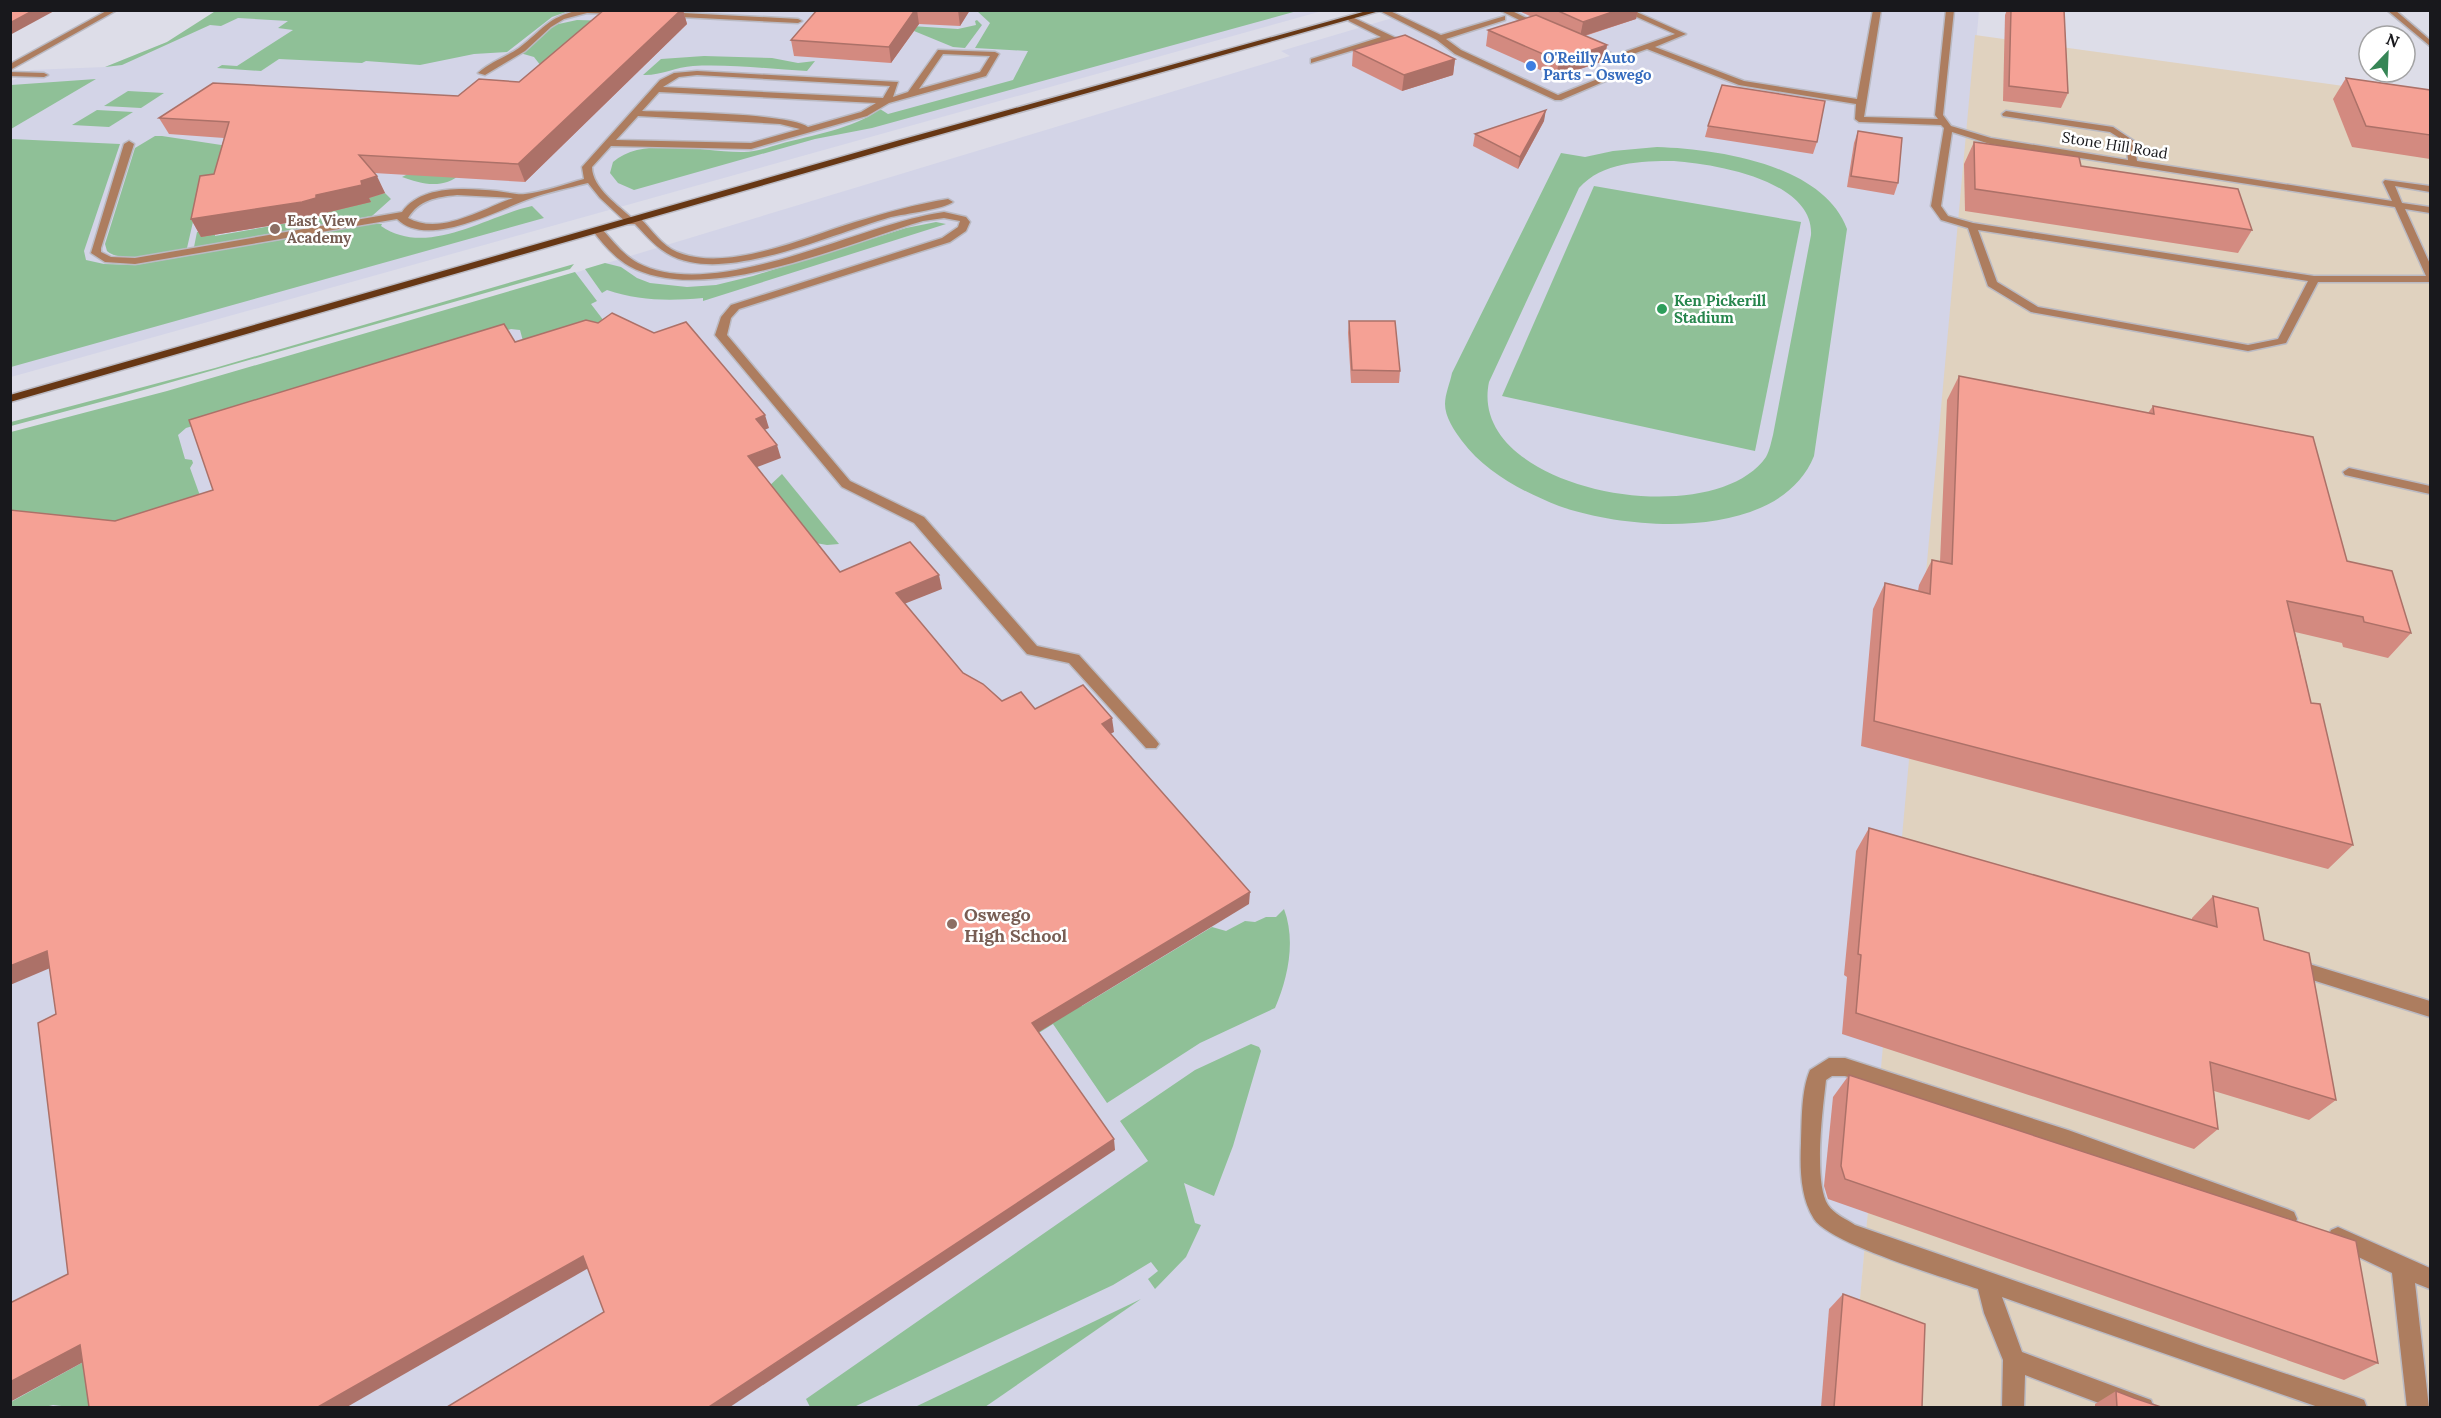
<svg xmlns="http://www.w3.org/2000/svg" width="2441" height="1418" viewBox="0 0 2441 1418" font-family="Lora,serif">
<rect width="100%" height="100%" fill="#dddde8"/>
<!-- built -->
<g fill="#d3d4e7">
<polygon points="217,11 1322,11 11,377 10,82 31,70 105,67 167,42"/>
<polygon points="1416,11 1979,11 1850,1407 11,1408 11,441 439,314 1290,56 1281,51"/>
</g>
<!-- industrial -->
<polygon fill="#e0d2bf" points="1975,35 2430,98 2430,1407 1850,1408"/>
<!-- green -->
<g fill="#8fc097" fill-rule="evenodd">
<polygon points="217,10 569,10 569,11 552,17 507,52 474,54 420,65 366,61 362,63 279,59 261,71 217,68 222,65 237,66 293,30 278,28 288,21 238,18 221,26 210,25 122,65 105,67 167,42"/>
<path d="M977 11H1297L872 128 815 139 634 190 618 183 610 173 613 162C644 135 706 153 744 152 756 152 769 147 780 144 812 135 853 129 880 109L888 114 1013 80 1028 51 975 48 990 23Z"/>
<polygon points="577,20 614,21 541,66 534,57 520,53 554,25"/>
<polygon points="977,20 982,25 965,48 953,47 914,31 911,26 958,29 976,25 975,21"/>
<path d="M704 56 772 58 798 63 815 61 807 71C769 69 730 64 693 66 676 67 659 76 643 75L661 59Z"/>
<polygon points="96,79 11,129 11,85"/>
<polygon points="128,91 164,93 141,108 104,106"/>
<polygon points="97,110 133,112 109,127 72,125"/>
<path d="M155 136H162L341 163 198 200 187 248C167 252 123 265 107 251L105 244 135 148Z"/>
<path d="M11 139 120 144 84 251 86 260 104 264 135 265 372 224H382L381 226C427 258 486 216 532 206L544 218 11 367Z"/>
<path d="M1657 147C1717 149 1823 164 1847 229L1814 456C1779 542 1629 531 1559 506 1523 492 1485 472 1462 441 1454 430 1445 417 1445 404 1445 394 1450 383 1452 373L1561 153 1585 157 1613 151ZM1674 161C1714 164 1814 180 1811 235L1773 435C1771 442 1770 450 1766 457 1712 535 1466 491 1489 382L1579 188C1602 162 1641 161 1674 161Z"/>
<path d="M410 173H462C442 191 420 183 402 177Z"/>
<polygon points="1594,186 1801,222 1755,451 1502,396"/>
<polygon points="385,193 391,199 372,216 194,247 197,232 202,231 202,236 215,233 215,236 311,219 325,209"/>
<path d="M936 222 946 224 703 301V298C670 301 639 301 607 290L602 293 585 269 605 263 621 267 637 278 650 283 687 287 716 285 753 276 906 228Z"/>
<polygon points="574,264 570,269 119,397 11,426 11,422 215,368"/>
<polygon points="575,272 597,301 591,304 604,321 616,326 523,341 520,330 511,329 186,428 178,435 185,459 192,460 193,463 190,468 203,504 97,537 11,517 11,432 167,391"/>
<polygon points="782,474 839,544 827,545 810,542 767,488"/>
<path d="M929 800 1082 1006 1212 927 1226 931 1245 921 1255 922 1266 917H1276L1284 909C1296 941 1288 978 1275 1008L1200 1043 1107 1103 1053 1024 1034 1036Z"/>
<polygon points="1251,1044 1259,1047 1261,1051 1233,1146 1214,1196 1184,1183 1195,1223 1201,1225 1186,1257 1155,1289 1148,1279 1158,1271 1151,1262 1113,1285 854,1407 810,1407 806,1399 1148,1161 1120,1121 1195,1070"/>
<polygon points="1141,1299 985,1407 915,1407"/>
<polygon points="98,1354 106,1407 70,1407 53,1405 45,1407 11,1408 11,1402"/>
</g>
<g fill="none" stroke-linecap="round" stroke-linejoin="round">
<!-- minor casing -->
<g stroke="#babac3" stroke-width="3">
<g id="minor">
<polygon points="108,10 117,10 10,70 10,64"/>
<path d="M579 10 626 12 622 14 587 13 564 19 551 27 525 51 485 75 478 73C490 62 506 57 519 48 544 29 546 18 579 10Z"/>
<polygon points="1378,10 1388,10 1441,35 1505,16 1505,20 1446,39 1461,50 1558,95 1610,74 1617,76 1561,100 1555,100 1455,54 1437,40"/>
<polygon points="1499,10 1510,10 1545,27 1538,29"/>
<path d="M1621 10H1632L1686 34 1655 47 1744 81 1857 99 1873 10H1881L1864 117 1938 119 1935 115 1946 10H1954L1943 115 1951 126 1991 138 2128 160 2126 142 2110 132 2003 116 2002 114 2006 111 2113 127 2134 141 2137 161 2392 201 2383 182 2385 180 2430 186V192L2395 186 2402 203 2430 207V213L2405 209 2430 264V282H2318L2286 343 2248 351 2031 312 1988 286 1968 228 1941 220 1931 206 1944 128 1941 125 1859 122 1855 119 1856 104 1739 85 1647 49 1616 60 1585 49V45H1588L1616 55 1675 34ZM1952 132 1990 144 2395 207 2426 276H2314L1973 223 1948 216 1941 206ZM1978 230 2308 281 2278 339 2248 345 2038 307 1997 282Z"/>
<polygon points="2387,10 2395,10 2430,40 2430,46"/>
<polygon points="664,12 798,19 802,21 798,23 661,16 661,12"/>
<polygon points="1352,17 1411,45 1412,47 1405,49 1387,40 1311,63 1311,59 1381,37 1349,21 1348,19"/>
<path d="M938 50 995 52 999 54 986 76 889 103 867 116 751 149 611 146 592 167C592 188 619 206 633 219L640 218C652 230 662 246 677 252 728 273 805 237 855 222 885 213 916 204 948 199L953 202C944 209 905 214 891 217 835 233 746 274 690 262 664 257 652 242 635 224H628L600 198 588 183C568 188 548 192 529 199 496 211 427 249 397 219L135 264 105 262 91 253 124 144 129 141 134 144 101 248V252L111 257 135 258 402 212C421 184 468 188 497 191 506 192 517 195 525 194 544 192 565 184 584 179L582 167 660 80 674 73 697 71 898 82 893 97 908 92ZM943 54 990 56 980 72 919 89ZM697 75 890 86 883 98 663 87 679 77ZM659 92 876 103 861 112 808 127C789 113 673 112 642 111ZM638 116 780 124 800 129 751 143 616 140ZM457 195 513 198C482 209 440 236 408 218 419 200 436 197 457 195Z"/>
<polygon points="10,72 44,73 48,75 44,77 10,76"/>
<path d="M944 212 966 217 970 222 966 231 950 242 739 309 731 318 727 335 850 481 924 517 1037 646 1079 655 1156 740 1159 744 1156 748H1146L1069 663 1027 654 914 523 842 487 715 335 721 317 731 305 942 238 958 227 960 221 944 218 923 221C847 243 704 308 629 266 615 258 603 244 593 231L602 229C613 241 623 255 638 263 716 304 861 223 944 212Z"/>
<polygon points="2349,468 2430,486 2430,494 2345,475 2343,472"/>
<polygon points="2293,959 2430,1001 2430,1017 2287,972 2284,967 2287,962"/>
<path d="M1829 1058H1845L2068 1130 2287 1209 2294 1212 2297 1219 2294 1226 2287 1229 2068 1148 1845 1076H1832L1826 1080 1825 1089C1822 1115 1814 1184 1828 1205 1834 1214 1846 1219 1855 1225L2205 1347 2356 1397 2364 1400 2367 1408H2321L2002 1297 2022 1352 2151 1400 2154 1408H2112L2025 1375 2024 1408H2002L2003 1360 1984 1313 1978 1289C1946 1278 1830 1244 1814 1219 1800 1197 1800 1168 1801 1143 1802 1120 1801 1091 1810 1070Z"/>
<polygon points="2338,1227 2430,1268 2430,1289 2415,1283 2429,1408 2407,1408 2392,1273 2331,1244 2328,1237 2331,1230"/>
</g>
</g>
<!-- major casing -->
<g stroke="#babac3" stroke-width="3">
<polygon id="major" points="1370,10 1383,10 906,144 10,402 10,395 900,140"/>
</g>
<!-- minor -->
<use href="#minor" fill="#ad7d5f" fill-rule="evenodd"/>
<!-- major -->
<use href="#major" fill="#673714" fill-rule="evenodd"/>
</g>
<!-- wall -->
<g fill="#d38a80">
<polygon points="604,10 683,10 687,24 525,182 374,173 385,193 369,198 371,202 325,213 325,216 311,219 201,237 191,219 214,174 224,138 169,134 159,118 458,96 519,82"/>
<polygon points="817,10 970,10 960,26 919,24 891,63 794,56 791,40"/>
<polygon points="1517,10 1638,10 1636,19 1585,36 1607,45 1604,61 1556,77 1486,46 1488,30 1532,17"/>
<polygon points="2007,10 2064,10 2068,93 2061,108 2003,101 2005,15"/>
<polygon points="1353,50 1455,59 1453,75 1402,91 1352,66"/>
<polygon points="2346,78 2430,90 2430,159 2352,147 2333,99"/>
<polygon points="1544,121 1518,169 1473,146 1475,134"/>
<polygon points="1708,126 1817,142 1813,154 1705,137"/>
<polygon points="1858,131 1898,183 1894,195 1847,187 1854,143"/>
<polygon points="1974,142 2081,166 2252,230 2238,253 1965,211 1964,164"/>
<polygon points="1349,321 1400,371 1399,383 1351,383 1348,333"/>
<polygon points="1959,376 2148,413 2153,406 2347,561 2411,633 2388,658 2343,647 2342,643 2295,632 2311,703 2353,845 2328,869 1861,746 1873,609 1885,583 1918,591 1919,585 1932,560 1940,562 1947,400"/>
<polygon points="1869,828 2192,920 2192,918 2213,896 2264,940 2336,1100 2309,1120 2214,1091 2218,1129 2194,1149 1842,1034 1847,977 1844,975 1856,851"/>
<polygon points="1849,1075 2378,1363 2344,1380 1828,1199 1824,1186 1833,1097"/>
<polygon points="1843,1294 1922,1407 1821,1407 1829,1309"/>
<polygon points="2116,1391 2161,1407 2095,1407 2095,1404"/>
</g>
<!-- shaded-wall -->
<g fill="#ac7168">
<polygon points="34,10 56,10 10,35 10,23"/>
<polygon points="681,10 683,10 687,24 525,182 518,164"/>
<polygon points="915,10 917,10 919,24 891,63 889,47"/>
<polygon points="958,10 970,10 960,26"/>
<polygon points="1618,10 1638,10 1636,19 1580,37 1583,22"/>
<polygon points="1607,45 1604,61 1556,77 1559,61"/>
<polygon points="1455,59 1453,75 1402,91 1404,75"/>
<polygon points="1546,110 1544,121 1518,169 1520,157"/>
<polygon points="377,176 385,193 369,198 371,202 325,213 325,216 311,219 201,237 191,219 316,195"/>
<polygon points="765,415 769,428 760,432 756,419"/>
<polygon points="777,445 781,458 752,469 748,456"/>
<polygon points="939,575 942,589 899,606 896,593"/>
<polygon points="1112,718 1114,732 1103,738 1102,724"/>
<polygon points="1250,892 1249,904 1034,1035 1032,1023"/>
<polygon points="47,951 62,963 10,985 10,966"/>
<polygon points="1114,1139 1115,1150 730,1407 709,1407"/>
<polygon points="583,1256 592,1266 347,1407 318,1407"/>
<polygon points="80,1345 98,1354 10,1402 10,1382"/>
</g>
<!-- building -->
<g fill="#f5a195" stroke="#ac7168" stroke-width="1.5">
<polygon points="10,10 34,10 10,23"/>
<polygon points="604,10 681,10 518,164 359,155 377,176 361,181 362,185 316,195 316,198 302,202 191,219 200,176 214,174 229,122 159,118 213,83 458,96 479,79 519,82"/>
<polygon points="817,10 915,10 889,47 791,40"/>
<polygon points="1556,10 1618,10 1583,22"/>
<polygon points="2011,10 2064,10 2068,93 2009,86"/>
<polygon points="1536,15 1607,45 1559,61 1488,30"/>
<polygon points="1405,35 1455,59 1404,75 1353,50"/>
<polygon points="2346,78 2430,90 2430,135 2366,126"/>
<polygon points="1722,85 1825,101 1817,142 1708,126"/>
<polygon points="1546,110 1520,157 1475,134"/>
<polygon points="1858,131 1902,138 1898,183 1851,176"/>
<polygon points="1974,142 2079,157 2081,166 2238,189 2252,230 1975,189"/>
<polygon points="612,313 654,333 686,322 765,415 756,419 777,445 748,456 840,572 910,542 939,575 896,593 963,673 983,684 1002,701 1021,692 1035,709 1083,685 1112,718 1102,724 1250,892 1032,1023 1114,1139 709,1407 447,1407 604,1312 583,1256 318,1407 89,1407 80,1345 10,1382 10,1303 68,1274 38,1023 56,1014 47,951 10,966 10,510 115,521 213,490 189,420 504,324 515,342 586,320 598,323"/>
<polygon points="1349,321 1395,321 1400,371 1352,370"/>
<polygon points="1959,376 2154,414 2153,406 2313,437 2347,561 2392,571 2411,633 2364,622 2363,617 2287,601 2311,703 2320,704 2353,845 1874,721 1885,583 1930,594 1932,560 1952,564"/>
<polygon points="1869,828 2217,927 2213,896 2258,908 2264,940 2309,953 2336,1100 2210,1062 2218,1129 1856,1013 1861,955 1858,954"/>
<polygon points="1849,1075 2356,1241 2378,1363 1845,1179 1841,1166"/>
<polygon points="1843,1294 1925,1324 1922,1407 1834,1407"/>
<polygon points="2116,1391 2134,1398 2161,1407 2117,1407"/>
</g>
<!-- markers -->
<circle fill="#3f7fe0" stroke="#fff" stroke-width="2" cx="1531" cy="66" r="6"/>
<g fill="#8d6e63" stroke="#fff" stroke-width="2">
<circle cx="275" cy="229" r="6"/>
<circle cx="952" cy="924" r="6"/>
</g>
<circle fill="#2e9e5b" stroke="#fff" stroke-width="2" cx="1662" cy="309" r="6"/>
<g text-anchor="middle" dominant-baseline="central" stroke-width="5" stroke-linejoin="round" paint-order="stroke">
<!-- far-shop labels -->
<g font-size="15" font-weight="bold" fill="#366cbe" stroke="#fff" text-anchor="start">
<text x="1543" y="57">O'Reilly Auto<tspan x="1543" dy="17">Parts - Oswego</tspan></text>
</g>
<!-- far-street labels -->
<g font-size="15" fill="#18181c" stroke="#fff">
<text transform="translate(2115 145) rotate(9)">Stone Hill Road</text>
</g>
<!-- far-education labels -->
<g font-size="15" font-weight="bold" fill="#785e54" stroke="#fff" text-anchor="start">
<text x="287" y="220">East View<tspan x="287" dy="17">Academy</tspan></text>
</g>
<!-- far-leisure labels -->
<g font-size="15" font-weight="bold" fill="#27864d" stroke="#fff" text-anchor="start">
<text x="1674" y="300">Ken Pickerill<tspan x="1674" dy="17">Stadium</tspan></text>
</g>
<!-- education labels -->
<g font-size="18" font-weight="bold" fill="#785e54" stroke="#fff" text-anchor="start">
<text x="964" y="914">Oswego<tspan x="964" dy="21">High School</tspan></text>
</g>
</g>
<!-- border -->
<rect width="2441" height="1418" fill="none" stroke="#18181c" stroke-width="24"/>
<!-- north arrow -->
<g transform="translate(2387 54) rotate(23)"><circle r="28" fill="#ffffff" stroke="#a3a3a4" stroke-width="1.5"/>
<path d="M0-4.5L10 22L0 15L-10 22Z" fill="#368656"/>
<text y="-9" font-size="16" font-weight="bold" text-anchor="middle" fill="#18181c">N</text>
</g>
</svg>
